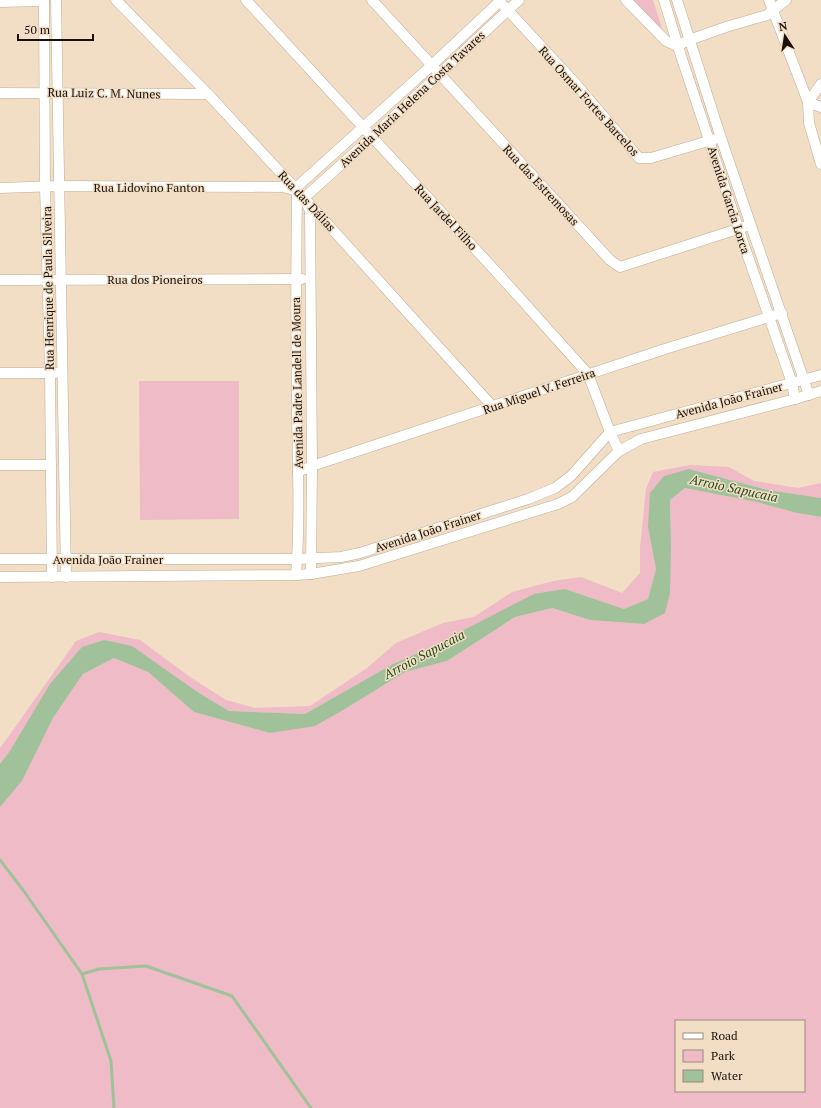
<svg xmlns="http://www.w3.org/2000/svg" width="821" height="1108" viewBox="0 0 821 1108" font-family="'PT Serif',serif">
<rect width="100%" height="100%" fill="#f2ddc5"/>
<!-- green -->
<g fill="#eebbc6" fill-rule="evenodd">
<polygon points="632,0 653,0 664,35"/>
<polygon points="139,381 239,381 239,519 140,520"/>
<polygon points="690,465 729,467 754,481 798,488 821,483 821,498 768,490 689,469 648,527 656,569 648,599 624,609 565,589 391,665 305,714 229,711 196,691 104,640 0,764 0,748 6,740 76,641 99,632 140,640 190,677 226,700 255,708 310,706 367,668 396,643 443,623 474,617 512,592 553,581 581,577 622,593 640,573 640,548 646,489 653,472"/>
<path d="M685 488 757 502 797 513 821 517V1108H0V807L22 781 53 718 83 674 114 658 148 672 194 712 270 733 350 706 405 672 447 661 515 617 552 608 590 620 644 624 671 543 670 500ZM676 1021H804V1091H676Z"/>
</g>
<!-- water -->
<polygon fill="#a0c19a" points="689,469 768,490 821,498 821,517 797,513 757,502 685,488 670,500 671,543 670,593 665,613 644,624 590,620 552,608 515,617 447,661 405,672 350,706 315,726 270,733 194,712 148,672 114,658 83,674 53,718 22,781 0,807 0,764 10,751 50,684 82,647 104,640 132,646 196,691 229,711 305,714 391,665 425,650 534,594 565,589 624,609 648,599 656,569 648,527 650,493 664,476"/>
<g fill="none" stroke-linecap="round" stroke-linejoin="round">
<!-- stream -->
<g stroke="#a0c19a" stroke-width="3">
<polyline points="0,860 23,890 82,974 111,1061 114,1108"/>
<polyline points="82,974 99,969 146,966 232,996 311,1108"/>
</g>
<!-- minor casing -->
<g stroke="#c0ac95" stroke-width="11">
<g id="minor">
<polyline points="44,0 45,187 50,373 52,577"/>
<polyline points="56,0 66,577"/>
<polyline points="116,0 208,94 304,198 493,407"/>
<polyline points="246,0 501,277 588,374 610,432 619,451"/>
<polyline points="372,0 610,260 620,267 750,225"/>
<polyline points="626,0 666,41 677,46 689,40 726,27 767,15 786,0"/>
<polyline points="664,0 681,56 745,248 792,383 795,399"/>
<polyline points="677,0 721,138 809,395"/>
<polyline points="769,0 808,102 821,107"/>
<polyline points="0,2 44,1"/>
<polyline points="504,6 576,84 639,158 651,158 715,139"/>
<polyline points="821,84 808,102 809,123 821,164"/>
<polyline points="0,93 208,94"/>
<polyline points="0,188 59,186 283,187 297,191"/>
<polyline points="0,280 302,279"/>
<polyline points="0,373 56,373"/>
<polyline points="0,465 51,465"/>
<polyline points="298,472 312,466 668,348 782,313"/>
<polyline points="0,559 297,559 341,557 360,553 528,499 555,488 571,476 610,432 821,375"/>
<polyline points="311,574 312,466 310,211 304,198 372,137 519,0"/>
<path d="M296 575C300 522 298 469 297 417 296 341 296 266 297 191L299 185 432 65 501 0"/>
<polyline points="0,577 296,575 311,574 359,566 558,504 572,497 619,451 641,439 795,399 821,391"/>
</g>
</g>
<!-- minor -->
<use href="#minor" stroke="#fff" stroke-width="10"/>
</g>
<g text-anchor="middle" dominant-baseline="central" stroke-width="3" stroke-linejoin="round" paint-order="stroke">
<!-- street labels -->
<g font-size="12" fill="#181109" stroke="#f2ddc5">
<text transform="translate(104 93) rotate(1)">Rua Luiz C. M. Nunes</text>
<text transform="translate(412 99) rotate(-43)">Avenida Maria Helena Costa Tavares</text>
<text transform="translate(589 101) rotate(48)">Rua Osmar Fortes Barcelos</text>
<text transform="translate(541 185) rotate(47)">Rua das Estremosas</text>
<text x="149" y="187">Rua Lidovino Fanton</text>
<text transform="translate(729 200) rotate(72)">Avenida Garcia Lorca</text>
<text transform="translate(307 201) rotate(47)">Rua das Dálias</text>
<text transform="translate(446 217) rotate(47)">Rua Jardel Filho</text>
<text x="155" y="279">Rua dos Pioneiros</text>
<text transform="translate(48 288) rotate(-91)">Rua Henrique de Paula Silveira</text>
<text transform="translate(297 383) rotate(-91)">Avenida Padre Landell de Moura</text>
<text transform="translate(539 391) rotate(-19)">Rua Miguel V. Ferreira</text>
<text transform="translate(729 400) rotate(-15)">Avenida João Frainer</text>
<text transform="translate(428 531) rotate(-18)">Avenida João Frainer</text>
<text x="108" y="559">Avenida João Frainer</text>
</g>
<!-- water labels -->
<g font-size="13" font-style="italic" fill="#204c18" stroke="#f2ddc5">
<text transform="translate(734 488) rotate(12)">Arroio Sapucaia</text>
<text transform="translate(424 654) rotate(-28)">Arroio Sapucaia</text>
</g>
</g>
<!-- legend -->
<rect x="675" y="1020" width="130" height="72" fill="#f2ddc5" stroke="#9b8b7a"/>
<rect x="683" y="1033" width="20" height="6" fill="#ffffff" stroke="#9b8b7a"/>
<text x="711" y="1040" font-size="12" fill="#181109">Road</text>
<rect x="683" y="1050" width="20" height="12" fill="#eebbc6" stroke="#9b8b7a"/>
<text x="711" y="1060" font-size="12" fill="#181109">Park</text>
<rect x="683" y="1070" width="20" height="12" fill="#a0c19a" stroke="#9b8b7a"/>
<text x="711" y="1080" font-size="12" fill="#181109">Water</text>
<!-- north arrow -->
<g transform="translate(785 36) rotate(348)" stroke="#f2ddc5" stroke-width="3" paint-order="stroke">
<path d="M0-3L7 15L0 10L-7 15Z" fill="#181109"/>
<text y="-6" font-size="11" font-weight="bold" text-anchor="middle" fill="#181109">N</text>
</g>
<!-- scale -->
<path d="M18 34v6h75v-6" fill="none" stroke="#181109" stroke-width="2"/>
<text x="24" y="34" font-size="12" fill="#181109" stroke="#f2ddc5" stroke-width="3" paint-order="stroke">50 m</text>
</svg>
